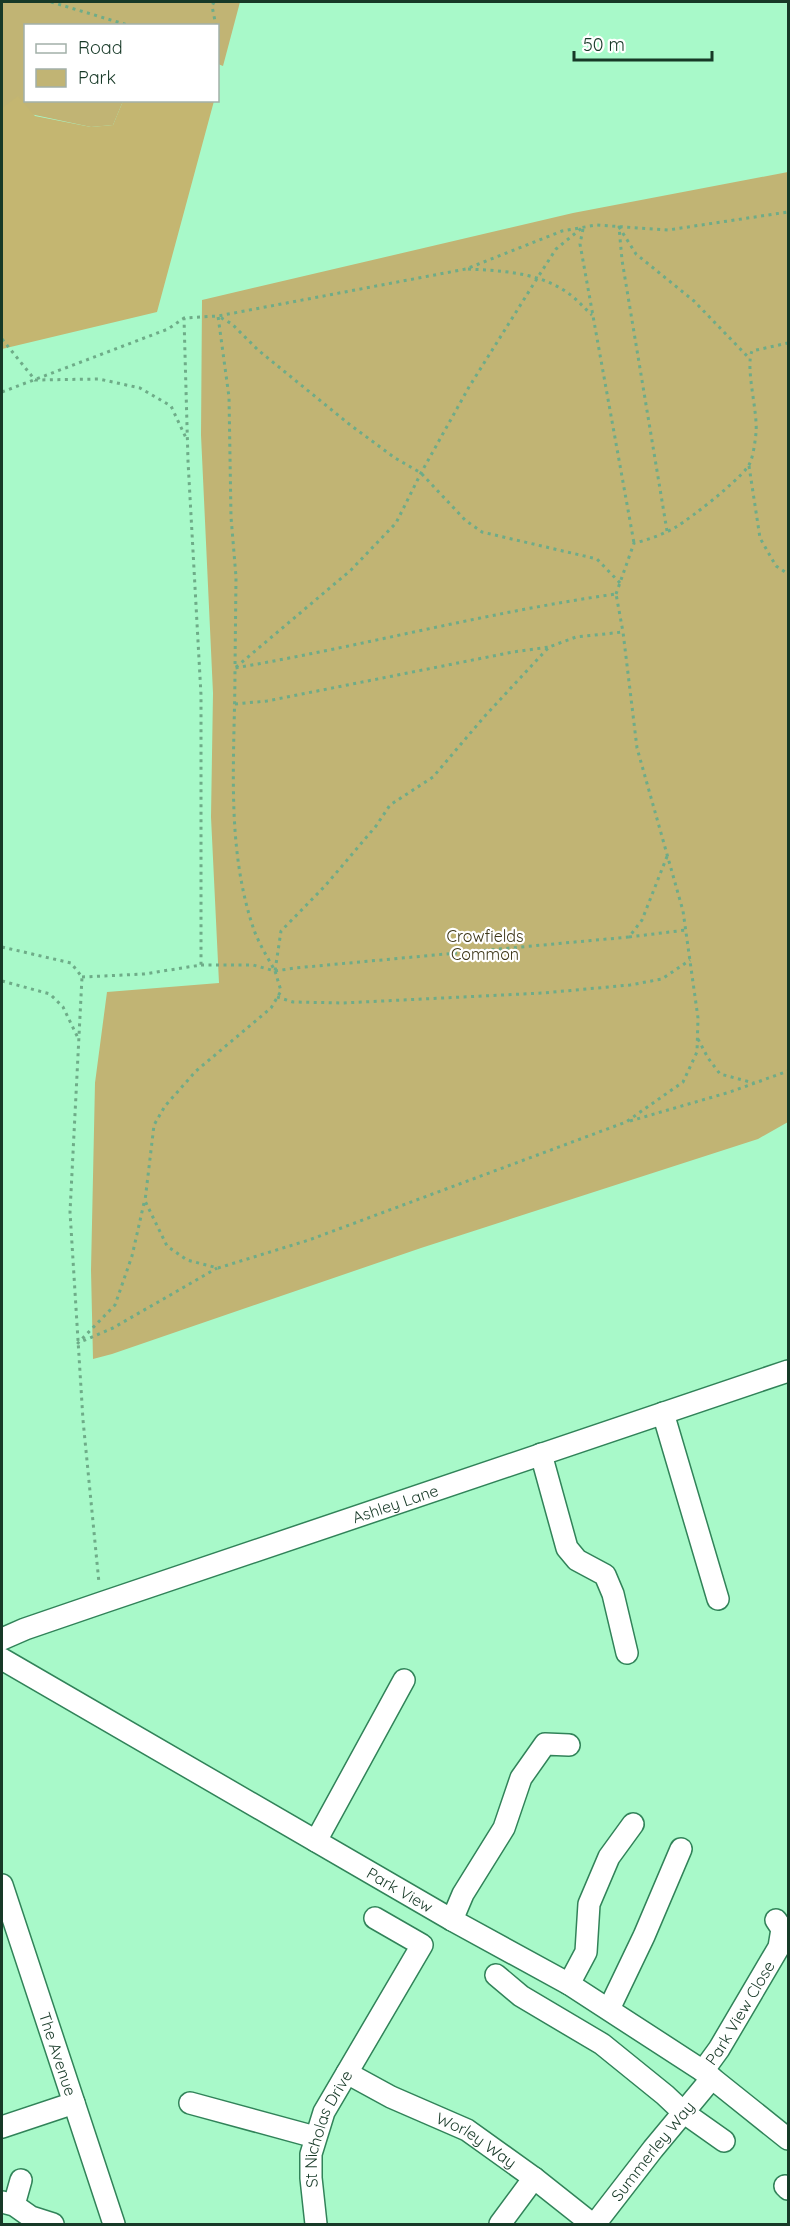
<svg xmlns="http://www.w3.org/2000/svg" width="790" height="2226" viewBox="0 0 790 2226" font-family="Quicksand,sans-serif">
<rect width="100%" height="100%" fill="#a8f9c9"/>
<!-- green -->
<g fill="#c1b474">
<polygon points="2,2 240,2 223,66 218,64 218,26 26,26 26,100 123,101 113,125 91,127 2,108"/>
<polygon points="788,172 788,1122 758,1139 421,1248 112,1354 93,1359 91,1270 95,1083 107,992 219,983 211,817 213,693 201,435 202,300 573,213"/>
</g>
<!-- forest -->
<polygon fill="#c4b671" points="18,96 35,116 91,127 113,125 123,101 214,101 157,312 2,349 2,108"/>
<g fill="none" stroke-linecap="round" stroke-linejoin="round">
<!-- minor casing -->
<g stroke="#318359" stroke-width="24">
<g id="minor">
<polyline points="663,1413 718,1599"/>
<polyline points="541,1454 567,1548 577,1560 605,1575 613,1594 627,1653"/>
<path id="s1" d="M2 1639 25 1629 101 1603 788 1371"/>
<path id="s2" d="M2 1659 452 1920 569 1984 703 2071 788 2139"/>
<polyline points="316,1841 404,1680"/>
<path id="s3" d="M2 1885 114 2224"/>
<polyline points="452,1920 463,1894 504,1828 521,1778 545,1744 569,1745"/>
<polyline points="496,1975 521,1996 602,2044 665,2095 683,2112 724,2141"/>
<polyline points="569,1984 586,1952 589,1904 609,1857 633,1824"/>
<polyline points="609,2009 644,1936 681,1849"/>
<path id="s4" d="M703 2071 719 2049 779 1947 782 1929 776 1920"/>
<path id="s5" d="M347 2073 391 2097 467 2130 534 2178 592 2224"/>
<polyline points="190,2103 315,2137"/>
<polyline points="2,2127 74,2103"/>
<polyline points="785,2186 788,2189"/>
<polyline points="2,2202 14,2205 31,2217 53,2224"/>
<polyline points="14,2205 21,2180"/>
<path id="s6" d="M316 2224 311 2178V2154L324 2112 422 1945 375 1918"/>
<polyline points="500,2224 534,2178"/>
<path id="s7" d="M595 2224 653 2149 712 2078"/>
</g>
</g>
<!-- path -->
<g stroke="#6eac88" stroke-width="3" stroke-dasharray="3 4.5" stroke-linecap="butt">
<polyline points="51,2 131,26"/>
<polyline points="214,2 212,6 216,26"/>
<polyline points="583,229 580,244 634,543"/>
<path d="M468 269C503 271 538 272 568 293 577 299 584 308 592 315"/>
<polyline points="2,339 35,380 99,379 140,388 171,406 187,440"/>
<polyline points="2,392 168,329 184,318 218,316 466,269 562,231 596,225 668,230 788,212"/>
<polyline points="749,466 760,538 776,566 788,574"/>
<polyline points="667,531 622,260 619,227 636,254 694,301 749,358"/>
<path d="M620 583 597 559 482 532 465 520 421 473 395 458 349 424 258 350 232 324 218 316 229 397 231 517 236 577 235 668C363 646 488 612 616 594L623 632"/>
<path d="M616 594 634 543C648 540 664 534 676 527 695 515 734 484 747 468 753 461 755 442 756 433 758 411 745 368 752 351L788 343"/>
<polyline points="235,704 267,701 513,652 549,647"/>
<polyline points="629,937 686,930"/>
<polyline points="2,947 71,963 82,977 70,1212 83,1420 99,1583"/>
<path d="M201 965H253L275 971 281 991 271 1008 196 1071 165 1106 154 1125 145 1201 167 1246 187 1260 218 1268 309 1240 626 1122 683 1082 697 1052 698 1018 683 911 637 748 623 632 576 637 549 647 484 717 433 777 390 805 376 826 325 886 281 931 275 971C268 958 259 944 254 930 225 846 235 755 235 668L351 570 396 523 421 473 469 387 538 277 556 249 583 227"/>
<polyline points="275,971 295,968 629,937 642,920 668,854"/>
<polyline points="82,977 144,974 201,965 201,695 188,461 184,318"/>
<polyline points="2,981 50,994 63,1007 78,1038"/>
<polyline points="277,997 293,1002 343,1003 543,993 630,985 662,979 690,960"/>
<polyline points="698,1039 708,1058 720,1074 754,1083"/>
<polyline points="630,1121 730,1092 788,1071"/>
<polyline points="144,1203 132,1256 115,1305 78,1343 113,1328 217,1268"/>
</g>
<!-- minor -->
<use href="#minor" stroke="#fff" stroke-width="21"/>
</g>
<g text-anchor="middle" dominant-baseline="central" stroke-width="4.5" stroke-linejoin="round" paint-order="stroke">
<!-- park labels -->
<g font-size="16" fill="#3b3416" stroke="#fff">
<text x="485" y="936">Crowfields<tspan x="485" dy="18">Common</tspan></text>
</g>
<!-- street labels -->
<g font-size="16" fill="#173927" stroke="#fff">
<text stroke="none"><textPath href="#s1" startOffset="416">Ashley Lane</textPath></text>
<text stroke="none"><textPath href="#s2" startOffset="460">Park View</textPath></text>
<text stroke="none"><textPath href="#s4" startOffset="69">Park View Close</textPath></text>
<text stroke="none"><textPath href="#s3" startOffset="178">The Avenue</textPath></text>
<text stroke="none"><textPath href="#s6" startOffset="99">St Nicholas Drive</textPath></text>
<text stroke="none"><textPath href="#s5" startOffset="146">Worley Way</textPath></text>
<text stroke="none"><textPath href="#s7" startOffset="93">Summerley Way</textPath></text>
</g>
</g>
<!-- border -->
<rect width="790" height="2226" fill="none" stroke="#173927" stroke-width="6"/>
<!-- legend -->
<rect x="24" y="24" width="195" height="78" fill="#ffffff" stroke="#a2b0a9" stroke-width="1.5"/>
<rect x="36" y="44" width="30" height="9" fill="#ffffff" stroke="#a2b0a9" stroke-width="1.5"/>
<text x="78" y="54" font-size="18" fill="#173927">Road</text>
<rect x="36" y="69" width="30" height="18" fill="#c1b474" stroke="#a2b0a9" stroke-width="1.5"/>
<text x="78" y="84" font-size="18" fill="#173927">Park</text>
<!-- scale -->
<path d="M574 51v9h138v-9" fill="none" stroke="#173927" stroke-width="3"/>
<text x="583" y="51" font-size="18" fill="#173927" stroke="#ffffff" stroke-width="4.5" paint-order="stroke">50 m</text>
</svg>
